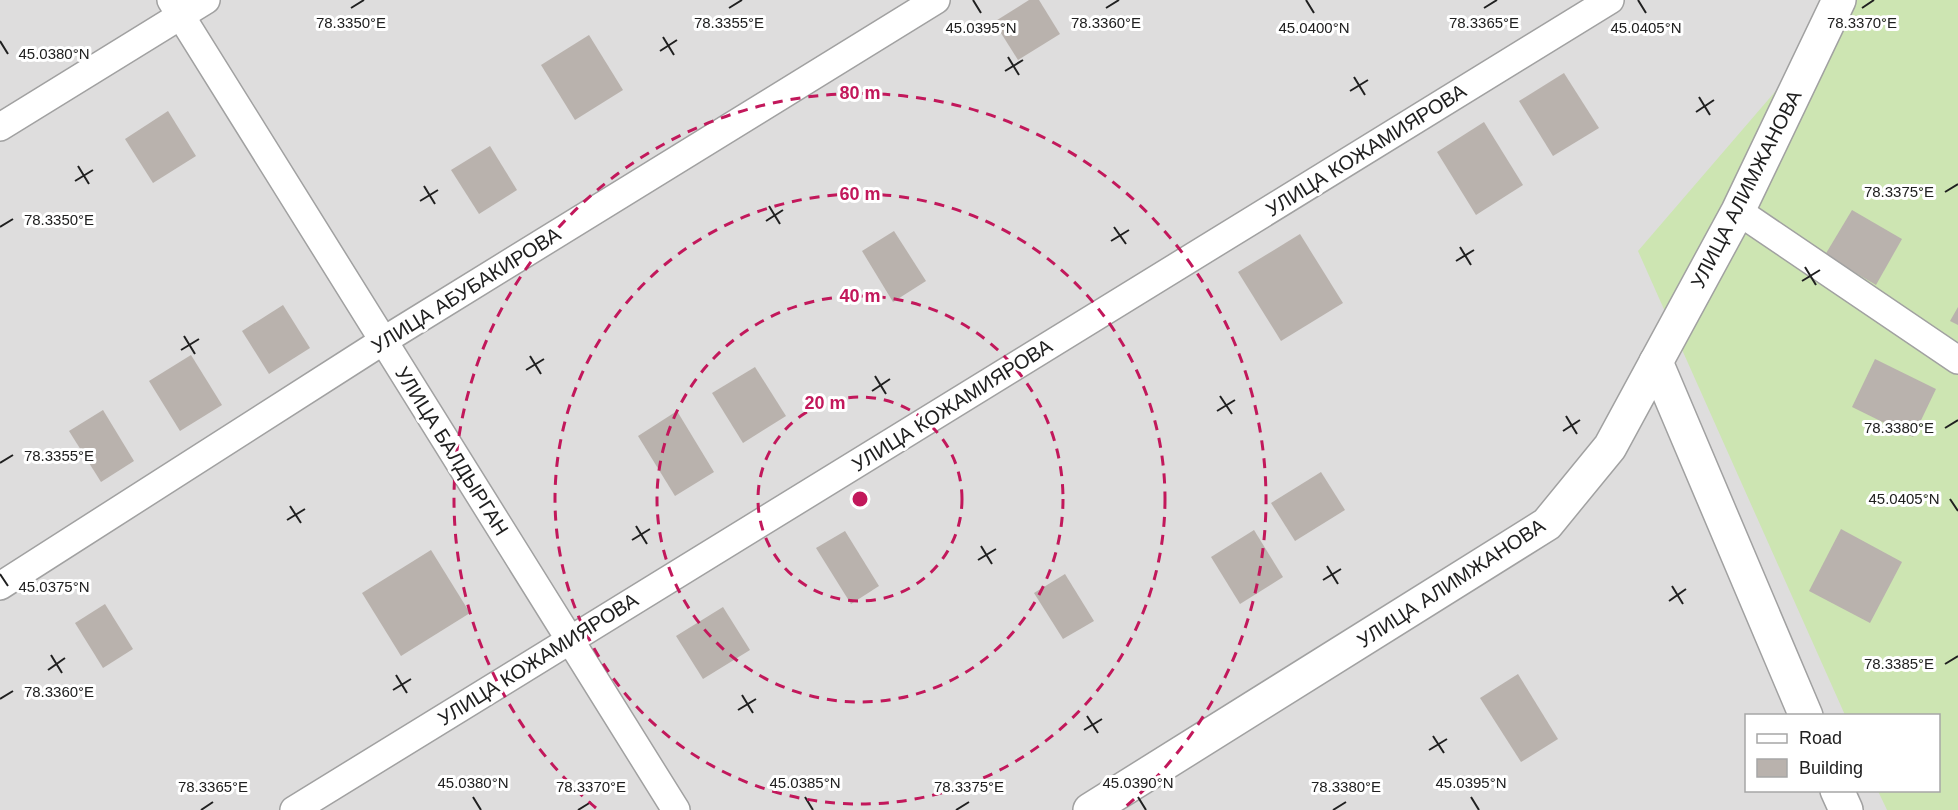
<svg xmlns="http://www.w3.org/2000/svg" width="1958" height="810" viewBox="0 0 1958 810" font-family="Arial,sans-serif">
<rect width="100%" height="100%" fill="#f0ede8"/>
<!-- residential -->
<path fill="#dedddd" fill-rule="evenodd" d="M0 0H1958V810H0ZM1746 716H1938V790H1746Z"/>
<!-- grass -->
<polygon fill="#cde5b2" points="1854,0 1958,0 1958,810 1887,810 1878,791 1938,790 1938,716 1845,715 1638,251"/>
<!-- building -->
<g fill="#b9b2ad">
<polygon points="1029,0 1039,0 1060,34 1018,60 994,22"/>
<polygon points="589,35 623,90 575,120 541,65"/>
<polygon points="1564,73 1599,128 1553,156 1519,101"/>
<polygon points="168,111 196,156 153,183 125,139"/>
<polygon points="1484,122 1523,185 1476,215 1437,152"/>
<polygon points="490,146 517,190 479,214 451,170"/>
<polygon points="1852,210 1902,239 1876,285 1825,255"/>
<polygon points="894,231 926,281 893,302 862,251"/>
<polygon points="1300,234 1343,303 1281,341 1238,272"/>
<polygon points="283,305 310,348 269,374 242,331"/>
<polygon points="1958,307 1958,325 1950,321"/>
<polygon points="191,355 222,405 180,431 149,381"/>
<polygon points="1875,359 1936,389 1913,437 1852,407"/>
<polygon points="755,367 786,416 743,443 712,393"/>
<polygon points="103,410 134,461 101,482 69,431"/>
<polygon points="677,411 714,472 675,496 638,436"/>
<polygon points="1321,472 1345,510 1295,541 1271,503"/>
<polygon points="1841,529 1902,562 1870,623 1809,591"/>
<polygon points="1254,530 1283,577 1240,604 1211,557"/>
<polygon points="845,531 879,586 851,604 816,548"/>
<polygon points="431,550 470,613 401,656 362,593"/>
<polygon points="1065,574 1094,621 1063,639 1034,593"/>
<polygon points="105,604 133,649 103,668 75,623"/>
<polygon points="723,607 750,650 703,679 676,636"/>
<polygon points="1518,674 1558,739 1521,762 1480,698"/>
</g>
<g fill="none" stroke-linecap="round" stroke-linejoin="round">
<!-- minor casing -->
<g stroke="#a1a1a1" stroke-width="30">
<g id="minor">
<polyline points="171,0 676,810"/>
<polyline points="0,127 206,0"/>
<polyline points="1738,211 1958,360"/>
<polyline points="0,586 383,341 936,0"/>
<polyline points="294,810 1610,0"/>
</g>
</g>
<!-- tertiary casing -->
<g stroke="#a1a1a1" stroke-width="36">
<g id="tertiary">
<polyline points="1656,362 1806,716"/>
<polyline points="1837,790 1846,810"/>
<polyline points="1090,810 1547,524 1610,447 1738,211 1839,0"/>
</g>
</g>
<!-- minor -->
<use href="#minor" stroke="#fff" stroke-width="27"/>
<!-- tertiary -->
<use href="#tertiary" stroke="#fff" stroke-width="33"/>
</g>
<!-- ticks -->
<path fill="none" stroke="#202020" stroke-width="2" d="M973 0 981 13M1306 0 1314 13M1638 0 1646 13M351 8 364 0M729 8 742 0M1106 8 1119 0M1484 8 1497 0M1862 8 1874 0M663 37 674 55M0 41 8 54M660 51 677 40M1008 57 1019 75M1005 71 1023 60M1354 77 1365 95M1350 91 1368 80M1699 97 1710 115M1696 112 1714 100M78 166 89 184M75 181 93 170M424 186 435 204M1945 192 1958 184M420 201 438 190M769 206 780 224M766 221 783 210M0 227 13 219M1114 227 1126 244M1111 241 1129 230M1460 247 1471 265M1456 261 1474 250M1805 267 1816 285M1802 281 1820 270M184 336 195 354M181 350 199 339M530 356 541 374M526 370 544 359M875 376 886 394M872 391 890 379M1220 396 1232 414M1217 411 1235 400M1566 416 1577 434M1945 428 1958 420M1563 431 1580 420M0 463 13 455M1950 499 1958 511M290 506 301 523M287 520 305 509M636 526 647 544M632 540 650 529M981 546 992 564M978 560 996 549M1327 566 1338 584M0 574 8 586M1323 580 1341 569M1672 586 1683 604M1669 601 1686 589M51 655 62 673M1945 664 1958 656M48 670 65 658M396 675 407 693M393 690 411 679M742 695 753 713M0 699 13 691M738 710 756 699M1087 716 1098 733M1084 730 1102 719M1433 736 1444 753M1429 750 1447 739M473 797 481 810M805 797 813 810M1138 797 1146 810M1471 797 1479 810M201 810 213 802M578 810 591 802M956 810 969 802M1333 810 1346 802"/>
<!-- distance rings -->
<g fill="none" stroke="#c2185b" stroke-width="3" stroke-dasharray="10 8">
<circle cx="860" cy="499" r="102"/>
<circle cx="860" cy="499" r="203"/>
<circle cx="860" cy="499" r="305"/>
<path d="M596 808A406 406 0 1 1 1124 808"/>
</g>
<g text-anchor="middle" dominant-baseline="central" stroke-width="6" stroke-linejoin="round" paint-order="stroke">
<!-- street labels -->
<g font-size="20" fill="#202020" stroke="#fff">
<text transform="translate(1366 150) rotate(-32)">УЛИЦА КОЖАМИЯРОВА</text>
<text transform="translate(1746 189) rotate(-63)">УЛИЦА АЛИМЖАНОВА</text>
<text transform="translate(466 290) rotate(-32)">УЛИЦА АБУБАКИРОВА</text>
<text transform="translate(952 405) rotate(-32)">УЛИЦА КОЖАМИЯРОВА</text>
<text transform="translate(452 451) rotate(58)">УЛИЦА БАЛДЫРГАН</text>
<text transform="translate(1451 583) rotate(-33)">УЛИЦА АЛИМЖАНОВА</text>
<text transform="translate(538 659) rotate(-32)">УЛИЦА КОЖАМИЯРОВА</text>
</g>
</g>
<g font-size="15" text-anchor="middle" fill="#202020" stroke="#fff" stroke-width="6" stroke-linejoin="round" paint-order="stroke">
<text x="351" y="28">78.3350°E</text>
<text x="1106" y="28">78.3360°E</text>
<text x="1484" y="28">78.3365°E</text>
<text x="729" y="28">78.3355°E</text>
<text x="1862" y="28">78.3370°E</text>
<text x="981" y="33">45.0395°N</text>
<text x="1314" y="33">45.0400°N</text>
<text x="1646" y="33">45.0405°N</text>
<text x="54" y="59">45.0380°N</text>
<text x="1899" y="197">78.3375°E</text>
<text x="59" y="225">78.3350°E</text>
<text x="1899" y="433">78.3380°E</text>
<text x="59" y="461">78.3355°E</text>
<text x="1904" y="504">45.0405°N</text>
<text x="54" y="592">45.0375°N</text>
<text x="1899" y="669">78.3385°E</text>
<text x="59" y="697">78.3360°E</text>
<text x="473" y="788">45.0380°N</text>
<text x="805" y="788">45.0385°N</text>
<text x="1138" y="788">45.0390°N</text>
<text x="1471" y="788">45.0395°N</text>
<text x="213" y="792">78.3365°E</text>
<text x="591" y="792">78.3370°E</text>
<text x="969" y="792">78.3375°E</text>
<text x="1346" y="792">78.3380°E</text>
</g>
<circle cx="860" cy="499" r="9" fill="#c2185b" stroke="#fff" stroke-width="3"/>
<g font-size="18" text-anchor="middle" font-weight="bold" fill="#c2185b" stroke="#fff" stroke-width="6" stroke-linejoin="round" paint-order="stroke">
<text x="860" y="99">80 m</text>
<text x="860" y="200">60 m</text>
<text x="860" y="302">40 m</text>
<text x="825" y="409">20 m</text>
</g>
<!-- legend -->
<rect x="1745" y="714" width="195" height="78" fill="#ffffff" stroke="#a6a6a6" stroke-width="1.5"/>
<rect x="1757" y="734" width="30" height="9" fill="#ffffff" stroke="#a6a6a6" stroke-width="1.5"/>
<text x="1799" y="744" font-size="18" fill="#202020">Road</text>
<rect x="1757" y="759" width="30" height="18" fill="#b9b2ad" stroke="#a6a6a6" stroke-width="1.5"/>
<text x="1799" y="774" font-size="18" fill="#202020">Building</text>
</svg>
